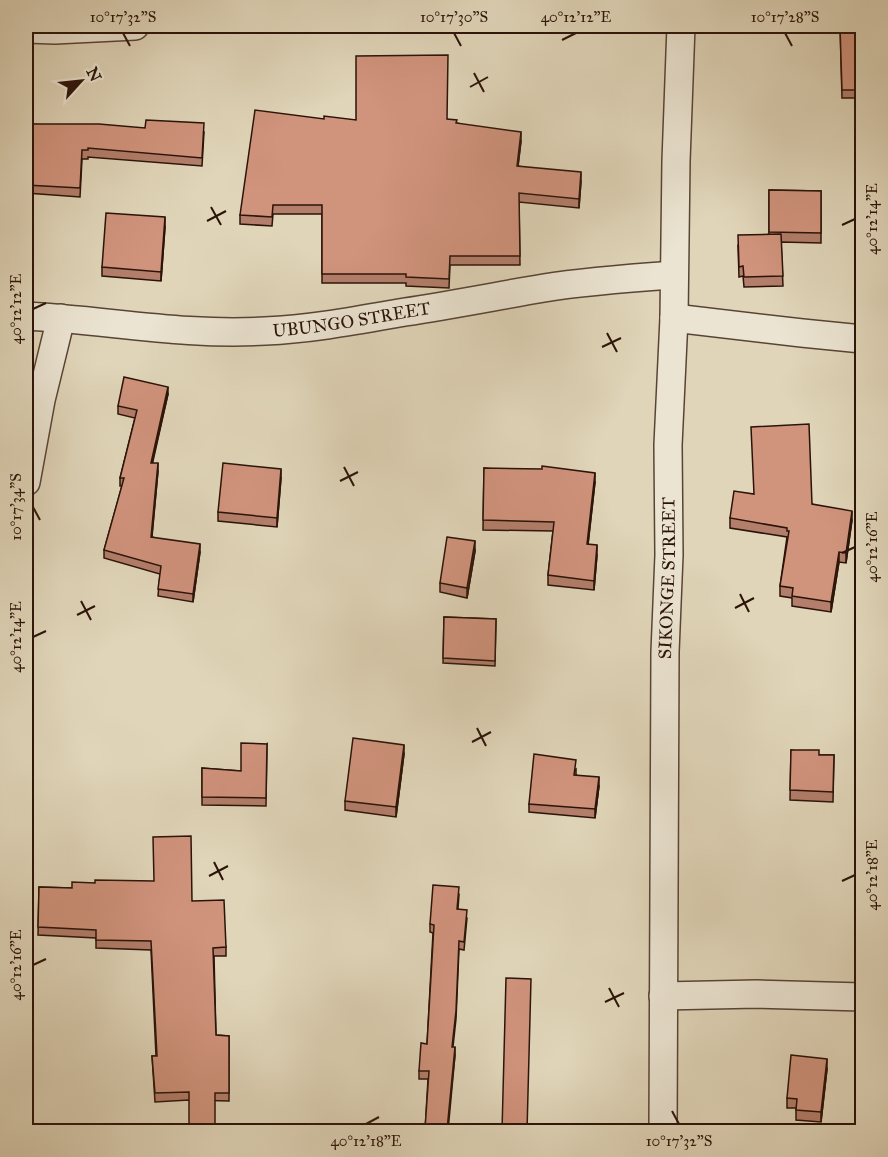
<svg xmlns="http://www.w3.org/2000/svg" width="888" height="1157" viewBox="0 0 888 1157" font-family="'IM FELL Great Primer',serif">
<rect width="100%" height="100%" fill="#e0d5b9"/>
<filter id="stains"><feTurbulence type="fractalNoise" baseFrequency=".00333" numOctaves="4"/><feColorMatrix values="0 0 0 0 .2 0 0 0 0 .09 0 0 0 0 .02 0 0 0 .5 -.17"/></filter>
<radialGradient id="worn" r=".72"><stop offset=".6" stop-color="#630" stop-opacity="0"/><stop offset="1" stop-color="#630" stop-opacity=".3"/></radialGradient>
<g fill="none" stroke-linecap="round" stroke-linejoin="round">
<!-- minor casing -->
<g stroke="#584435" stroke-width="30">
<g id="minor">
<polyline points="26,29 55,30 135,26"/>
<path id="s1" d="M26 316C106 320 185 336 265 331 312 329 359 320 405 312 451 305 497 296 544 288 587 281 631 278 674 275"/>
<polyline points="674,318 802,333 862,339"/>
<polyline points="26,482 41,400 61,318"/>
<polyline points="663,996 757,994 862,997"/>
<path id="s2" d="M663 1132 665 652 669 555 668 445 674 318 676 161 681 26"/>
</g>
</g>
<!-- minor -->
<use href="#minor" stroke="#ebe4d2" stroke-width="27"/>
</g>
<!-- wall -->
<g fill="#b37e6b" stroke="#2b1309" stroke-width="1.5">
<polygon points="726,26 768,26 767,28 726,27"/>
<polygon points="840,26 862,26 862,98 842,98"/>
<polygon points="324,119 356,120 447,119 457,123 521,141 518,166 581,181 579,208 519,202 520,265 450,265 449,288 406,286 406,283 322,283 322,214 273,214 272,226 240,224 240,215"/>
<polygon points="26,124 204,132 202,166 88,157 88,159 82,159 80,197 26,193"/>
<polygon points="769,190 821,191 821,243 781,242 783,286 744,287 743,276 739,277 738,245 769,234"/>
<polygon points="165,227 161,281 102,276 102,267"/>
<polygon points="168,394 152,463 158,471 152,537 200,552 193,602 158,596 160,574 104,558 104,550 122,486 120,486 120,478 135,418 118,414 118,406"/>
<polygon points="484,468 595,482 588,544 597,555 594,590 548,585 548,575 553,531 483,530"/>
<polygon points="281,478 277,527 218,521 218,512"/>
<polygon points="812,504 852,520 846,563 839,562 831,612 792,606 792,598 780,596 780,586 787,537 730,528 730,518"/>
<polygon points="475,551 467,598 440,592 440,583"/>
<polygon points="444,617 496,619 495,666 443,663"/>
<polygon points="267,744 266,806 202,805 202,768 241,771"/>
<polygon points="791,750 819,755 834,755 833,802 790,800"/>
<polygon points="404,754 396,817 345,810 345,801"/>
<polygon points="576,769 576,775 599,786 595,818 529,812 529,804"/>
<polygon points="95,883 192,901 226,947 226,956 214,956 216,1035 229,1036 229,1101 189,1100 155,1102 152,1056 156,1056 151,950 96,948 96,938 38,935 39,887 72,888"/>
<polygon points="459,895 458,909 467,918 464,950 459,949 456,1019 453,1047 455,1055 448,1131 425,1131 428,1079 419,1079 419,1071 427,1044 433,933 430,932 430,924"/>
<polygon points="827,1069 821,1122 796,1120 796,1108 787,1108 787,1098"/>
</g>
<!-- shaded-wall -->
<g fill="#926757" stroke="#2b1309" stroke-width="1.5">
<polygon points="521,132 521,141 517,175 517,166"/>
<polygon points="581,172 581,181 579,208 579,199"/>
<polygon points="165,217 165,227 161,281 161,272"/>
<polygon points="168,387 168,394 151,470 151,463"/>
<polygon points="158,463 158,471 151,545 151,537"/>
<polygon points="281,469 281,478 277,527 277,518"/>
<polygon points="595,473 595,482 587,554 587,544"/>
<polygon points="852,511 852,520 846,563 846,553"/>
<polygon points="475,541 475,551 467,598 467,588"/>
<polygon points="200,544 200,552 193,602 193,594"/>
<polygon points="597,545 597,555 594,590 594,581"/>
<polygon points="839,552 839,562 831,612 831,602"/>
<polygon points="404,745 404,754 396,817 396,807"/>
<polygon points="599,777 599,786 595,818 595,809"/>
<polygon points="455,1047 455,1055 447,1131"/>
<polygon points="827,1059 827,1069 821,1122 821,1112"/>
</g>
<!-- building -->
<g fill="#d0937c" stroke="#2b1309" stroke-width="1.5">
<polygon points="840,26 862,26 862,90 842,90"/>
<polygon points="448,55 447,119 457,120 456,123 521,132 517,166 581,172 579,199 519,193 520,256 450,256 449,279 406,277 406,274 322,274 322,205 273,205 272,217 240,215 255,110 324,119 324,116 356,120 356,56"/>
<polygon points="146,120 204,123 202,158 88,148 88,150 82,150 80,188 26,185 26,124 99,124 145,128"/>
<polygon points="769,190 821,191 821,233 769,232"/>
<polygon points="106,213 165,217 161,272 102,267"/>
<polygon points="781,234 783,276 744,277 743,266 739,267 738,235"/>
<polygon points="124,377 168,387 151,463 158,463 151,537 200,544 193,594 158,589 161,566 104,550 124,478 120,478 137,410 118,406"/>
<polygon points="809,424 812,504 852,511 846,553 839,552 831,602 792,596 793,588 780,586 789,531 787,531 787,528 730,518 734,491 754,494 751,427"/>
<polygon points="223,463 281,469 277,518 218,512"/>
<polygon points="542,466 595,473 587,544 597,545 594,581 548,575 554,522 483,520 484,468 542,469"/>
<polygon points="447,537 475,541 467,588 440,583"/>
<polygon points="444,617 496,619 495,661 443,658"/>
<polygon points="353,738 404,745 396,807 345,801"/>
<polygon points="241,743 267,744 266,798 202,797 202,768 241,771"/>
<polygon points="791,750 819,750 819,755 834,755 833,792 790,790"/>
<polygon points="534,754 576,760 574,775 599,777 595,809 529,804"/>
<polygon points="191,836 192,901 224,900 226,947 213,948 216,1035 229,1036 229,1093 215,1093 215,1131 189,1131 189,1092 155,1093 152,1056 157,1056 151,941 96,940 96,930 38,927 39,887 72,888 72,882 95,883 95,880 154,881 153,837"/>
<polygon points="433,885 459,887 457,909 467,910 464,942 459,941 456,1011 452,1047 455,1047 447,1130 425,1129 429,1071 419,1071 421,1043 427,1044 434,925 430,924"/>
<polygon points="506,978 531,979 527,1131 502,1131"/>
<polygon points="791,1055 827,1059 821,1112 796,1110 797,1099 787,1098"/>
</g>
<!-- ticks -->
<path fill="none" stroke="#2b1309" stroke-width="2" d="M123 33 130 46M454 33 461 46M785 33 792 46M562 40 576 33M474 73 484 92M470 87 488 77M211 207 221 225M207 221 226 211M842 225 855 219M33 309 46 303M607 333 617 352M602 347 621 338M344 467 354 486M340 481 358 472M33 507 40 520M842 553 855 547M740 594 749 612M81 601 91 620M735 608 754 598M77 615 95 606M33 637 46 631M477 728 486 746M472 742 491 732M214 862 223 880M209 876 228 866M842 881 855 875M33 965 46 959M609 988 619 1007M605 1002 624 993M672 1111 679 1124M366 1124 379 1117"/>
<g text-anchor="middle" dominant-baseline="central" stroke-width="4.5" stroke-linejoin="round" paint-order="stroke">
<!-- street labels -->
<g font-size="18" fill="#2b1309" stroke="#ebe4d2">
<text stroke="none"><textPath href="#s1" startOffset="327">UBUNGO STREET</textPath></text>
<text stroke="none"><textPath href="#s2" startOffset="554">SIKONGE STREET</textPath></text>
</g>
</g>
<!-- margin -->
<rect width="888" height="1157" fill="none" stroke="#e0d5b9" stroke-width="66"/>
<!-- north arrow -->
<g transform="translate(81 81) rotate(63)" stroke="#ebe4d2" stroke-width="4.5" paint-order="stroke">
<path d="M0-4.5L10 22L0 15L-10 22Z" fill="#2b1309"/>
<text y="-9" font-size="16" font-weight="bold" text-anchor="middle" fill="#2b1309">N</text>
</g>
<rect x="33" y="33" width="822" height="1091" fill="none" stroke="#2b1309" stroke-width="2"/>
<g font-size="15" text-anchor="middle" fill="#2b1309">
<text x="123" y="22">10°17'32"S</text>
<text x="454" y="22">10°17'30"S</text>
<text x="576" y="22">40°12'12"E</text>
<text x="785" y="22">10°17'28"S</text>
<text transform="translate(872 219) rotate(-90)" y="5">40°12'14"E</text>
<text transform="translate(16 309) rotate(-90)" y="5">40°12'12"E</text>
<text transform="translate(16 507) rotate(-90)" y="5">10°17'34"S</text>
<text transform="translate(872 547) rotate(-90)" y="5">40°12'16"E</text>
<text transform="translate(16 637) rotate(-90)" y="5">40°12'14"E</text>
<text transform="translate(872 875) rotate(-90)" y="5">40°12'18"E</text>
<text transform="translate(16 965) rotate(-90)" y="5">40°12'16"E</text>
<text x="366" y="1146">40°12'18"E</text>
<text x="679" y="1146">10°17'32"S</text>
</g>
<rect width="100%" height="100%" filter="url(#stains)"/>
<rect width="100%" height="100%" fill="url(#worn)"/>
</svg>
